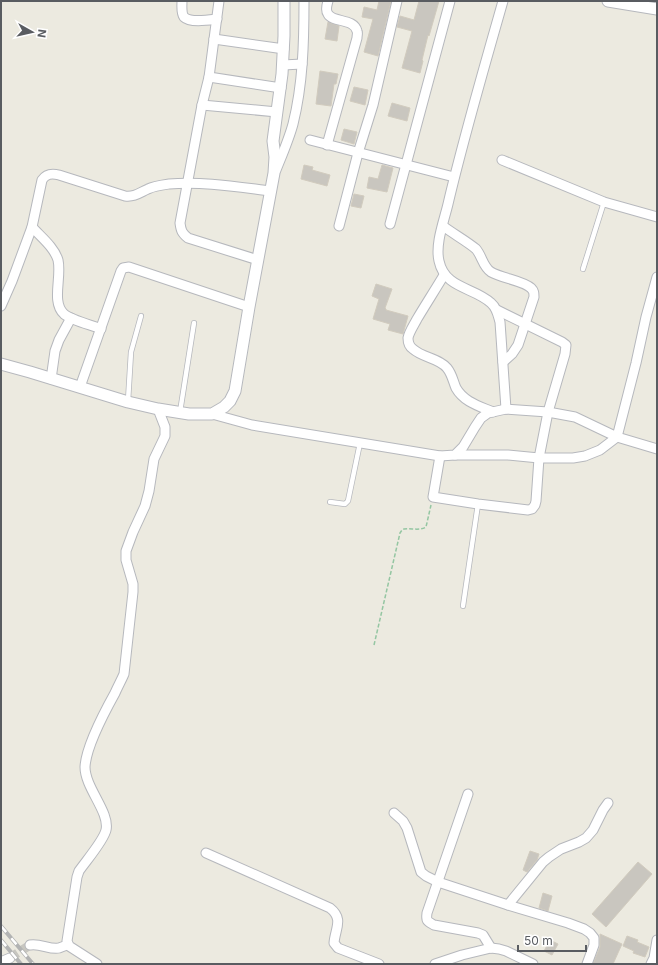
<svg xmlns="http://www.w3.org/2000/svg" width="658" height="965" viewBox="0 0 658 965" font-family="Inter,sans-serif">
<rect width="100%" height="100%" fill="#eceae0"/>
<!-- building -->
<g fill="#c9c6bf" stroke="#d1cbbe">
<polygon points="379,1 391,1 378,56 364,52 373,19 362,17 364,7 377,10"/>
<polygon points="419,1 439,1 429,36 428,35 422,60 423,61 420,73 402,68 412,31 397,27 400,16 414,20"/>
<polygon points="328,22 339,26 337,41 325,39"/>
<polygon points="320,71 338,74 336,84 334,84 331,106 316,104"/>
<polygon points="354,87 368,90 365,105 350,101"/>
<polygon points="392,103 410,108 407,121 388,116"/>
<polygon points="344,129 357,132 354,144 341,140"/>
<polygon points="304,165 313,167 312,170 330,175 327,186 301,179"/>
<polygon points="382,165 393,168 387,192 367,188 369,177 378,179"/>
<polygon points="354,194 364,196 361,208 351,206"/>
<polygon points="376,284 392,289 385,308 386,309 386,310 408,316 403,334 388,330 390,324 373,319 379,299 372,296"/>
<polygon points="530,851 539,854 537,860 527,872 523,870"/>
<polygon points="638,862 652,874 606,927 592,914"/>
<polygon points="543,893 552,896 548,911 539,908"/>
<polygon points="600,934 622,944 613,964 593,964 600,947"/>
<polygon points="627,936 638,940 637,942 649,947 645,957 633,953 634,951 623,946"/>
<polygon points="550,940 558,944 552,955 544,951"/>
</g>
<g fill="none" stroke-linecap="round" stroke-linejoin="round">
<!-- minor-tunnel -->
<polyline stroke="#c7c6c0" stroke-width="9" stroke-dasharray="9 4.5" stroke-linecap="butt" points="10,958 30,945"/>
<!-- service casing -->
<g stroke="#b6b8bd" stroke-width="6">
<g id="service">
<polyline points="583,269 604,202"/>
<polyline points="128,401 131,352 141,316"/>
<polyline points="180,412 194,323"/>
<polyline points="330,502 345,504 348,501 360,443"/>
<polyline points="463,606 478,504"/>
</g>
</g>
<!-- minor casing -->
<g stroke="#b6b8bd" stroke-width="11">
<g id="minor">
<path d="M182 1C182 6 181 13 184 17 190 23 209 20 217 19"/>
<path d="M219 1 209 77 202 105 180 223C181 231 182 233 188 238L258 260"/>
<path d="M503 1C484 68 464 136 448 204 444 221 435 244 439 261 445 289 474 287 491 303 497 308 498 315 500 322L506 409"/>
<polyline points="214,39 284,49"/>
<polyline points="283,65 302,64"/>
<polyline points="209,77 281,88"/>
<polyline points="202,105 277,112"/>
<polyline points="310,140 454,177"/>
<path d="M327 145 357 38C357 35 358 33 357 31 354 18 333 23 328 14 325 10 327 5 328 1"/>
<polyline points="502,160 604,202 657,217"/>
<path d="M276 170C282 155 289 139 293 124 303 84 304 42 304 1"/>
<polyline points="390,224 450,1"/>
<polyline points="339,226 358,153 373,105 397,1"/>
<path d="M443 226C452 233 468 242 476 249 482 256 483 267 491 272 501 278 524 281 531 288 534 291 534 293 534 297L518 345 512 354 503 362"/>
<path d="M32 227C41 237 54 247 58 260 62 277 51 302 64 314 71 320 91 325 101 329"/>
<path d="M444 275C435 290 426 304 417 319 414 325 409 332 408 338 408 343 410 347 413 349 423 358 439 358 447 368 452 374 453 381 456 388 464 402 479 406 493 412"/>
<path d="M1 306 12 281 32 227 42 180C46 174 51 173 59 175L125 196C135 197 139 193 148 189 154 186 162 185 169 184 202 181 238 187 271 191"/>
<polyline points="51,379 55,351 59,340 71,318"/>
<polyline points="80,387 121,271 123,268 129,267 249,307"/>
<polyline points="212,414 252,425 440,456 455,455 463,447 475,427 481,418 488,413 506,409 548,412 575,417 617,437 657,449"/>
<polyline points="455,455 508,455 539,458 573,458 585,456 600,450 617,437 636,363 646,317 657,277"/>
<polyline points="440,456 433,497 478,504 528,510 532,509 535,505 536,501 539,458 548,412 565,354 566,345 562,342 497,310"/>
<path d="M468 794 427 913C426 921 427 921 434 925L478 933 483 935 491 948"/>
<polyline points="394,813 403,821 407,828 421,872 426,876 438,882 508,905 543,862 549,857 561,849 579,842 586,838 593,830 603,810 608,803"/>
<path d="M206 853 330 908C344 919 335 929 334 943L338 948 379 964"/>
<polyline points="508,905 568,923 584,929 590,933 594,938 594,945 587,964"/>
<path d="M30 945C40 943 50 950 59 948 62 947 65 946 68 944"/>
<polyline points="1,961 3,961 10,958"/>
<path d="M97 964 69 946 67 941 77 877 79 871C86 861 104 840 106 830 110 812 85 788 85 767 86 746 105 711 115 693 118 686 121 681 124 674L133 592V584L126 560V551L133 532 145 506 149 491 154 459 165 436V427L158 409"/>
<polyline points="435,964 462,955 491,948 499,949 506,951 533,964"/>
<polyline points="651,964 654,958 657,940"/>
</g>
</g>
<!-- tertiary casing -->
<g stroke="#b6b8bd" stroke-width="13">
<g id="tertiary">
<polyline points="608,1 657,9"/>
<polyline points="1,364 30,372 128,402 158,409 189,414 212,414 224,407 230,401 235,391 249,307 274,173 275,157 273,141 282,74 284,36 284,1"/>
</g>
</g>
<!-- path -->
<path stroke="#94c6a2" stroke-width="1.5" stroke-dasharray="4 2" stroke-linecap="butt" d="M374 645 400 533 402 530 404 529C411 528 420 531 426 527L431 505"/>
<!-- service -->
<use href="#service" stroke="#fff" stroke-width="4.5"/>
<!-- minor -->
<use href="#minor" stroke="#fff" stroke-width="9"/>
<!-- tertiary -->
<use href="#tertiary" stroke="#fff" stroke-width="11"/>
<!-- rail casing -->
<g stroke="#b2b3b3" stroke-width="4">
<g id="rail">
<polyline points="1,926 33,964"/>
<polyline points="1,940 21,964"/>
</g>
</g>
<!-- rail -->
<use href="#rail" stroke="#fff" stroke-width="2.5" stroke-dasharray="8" stroke-linecap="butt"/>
</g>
<!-- border -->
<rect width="658" height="965" fill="none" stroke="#595c61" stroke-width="4"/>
<!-- north arrow -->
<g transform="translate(32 32) rotate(98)" stroke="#ffffff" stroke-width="3" paint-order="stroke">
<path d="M0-3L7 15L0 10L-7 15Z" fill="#595c61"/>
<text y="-6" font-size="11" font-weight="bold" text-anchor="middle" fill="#595c61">N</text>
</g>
<!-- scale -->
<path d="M518 945v6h68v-6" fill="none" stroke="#595c61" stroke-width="2"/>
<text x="524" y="945" font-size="12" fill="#595c61" stroke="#ffffff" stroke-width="3" paint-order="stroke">50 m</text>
</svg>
